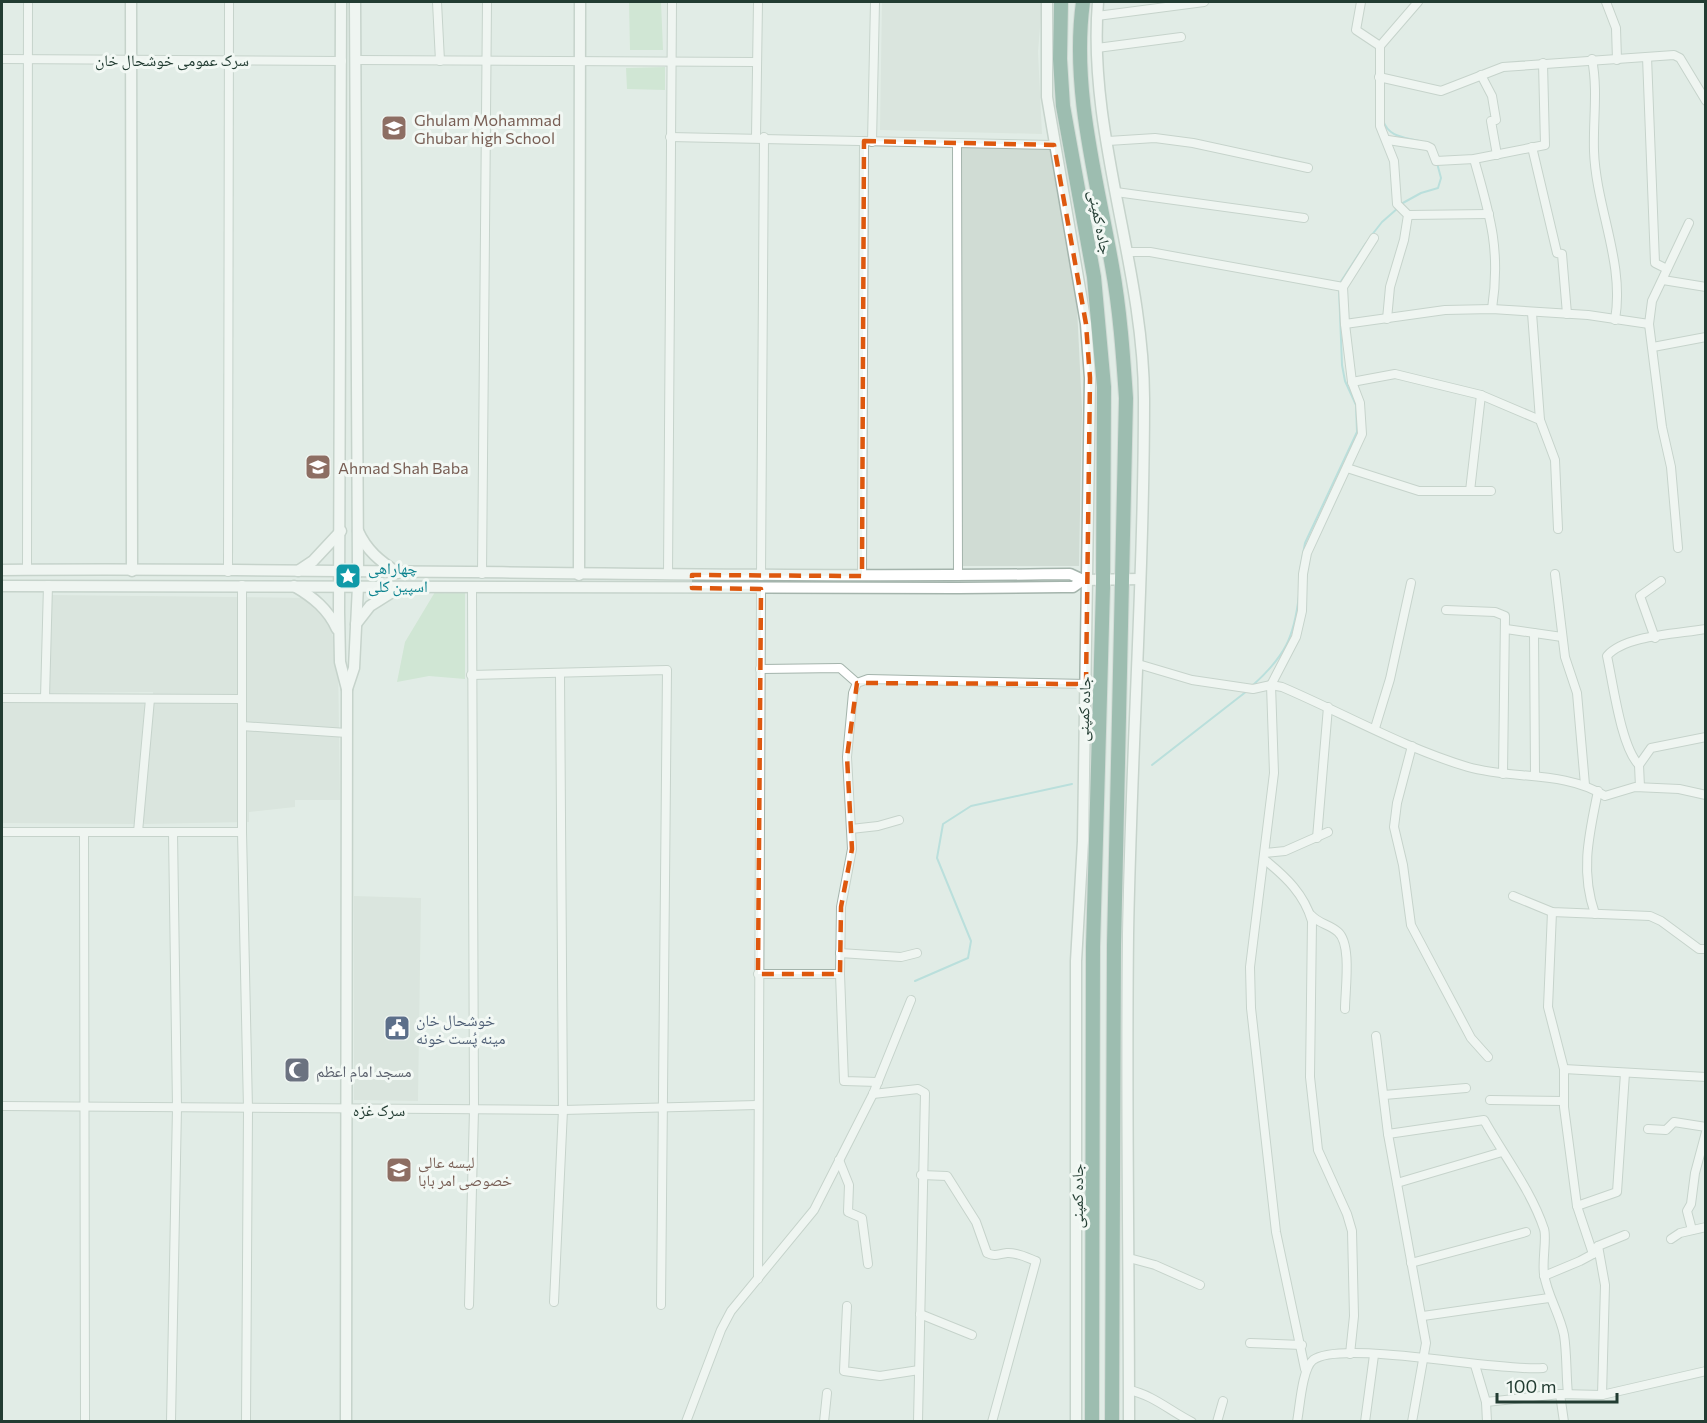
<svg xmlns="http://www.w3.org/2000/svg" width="1707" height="1423" viewBox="0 0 1707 1423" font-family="Commissioner,'Noto Naskh Arabic',sans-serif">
<rect width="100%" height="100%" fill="#e1ece6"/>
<!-- built -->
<g fill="#d0dcd4">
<polygon points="882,2 1042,2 1038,52 1042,134 880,130"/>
<polygon points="961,141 1049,145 1077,307 1082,410 1079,566 960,566"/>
<polygon points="52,595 310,598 329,621 338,658 340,800 295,800 295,807 249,812 249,822 144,824 143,797 153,692 50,693"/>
<polygon points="2,702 145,702 136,824 2,823"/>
<polygon points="354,896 421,898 418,1101 354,1100"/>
</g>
<!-- green -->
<g fill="#baddbf">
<polygon points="629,2 661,2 663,50 630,50"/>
<polygon points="665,67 665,90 627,89 626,68"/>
<polygon points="465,591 465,679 429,676 397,682 405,642 435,592"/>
</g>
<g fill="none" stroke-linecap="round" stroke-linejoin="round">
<!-- stream -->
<g stroke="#8acfd0" stroke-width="2">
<path d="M1383 120C1388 137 1404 137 1419 141"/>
<polyline points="1401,204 1421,193 1438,188 1441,178 1437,163"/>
<polyline points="1371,236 1382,222 1398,208"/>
<polyline points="1340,283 1366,243"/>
<polyline points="1300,571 1305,543 1357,432 1356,405 1345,381 1342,365 1339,289"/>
<path d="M1253 685C1285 656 1294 638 1299 595"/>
<polyline points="1152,765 1247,691"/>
<polyline points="915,981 968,958 971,941 937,858 943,824 971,806 1072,784"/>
</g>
<!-- minor casing -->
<g stroke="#a4b4ac" stroke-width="10">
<g id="minor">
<polyline points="437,2 440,61"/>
<polyline points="1361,2 1356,30 1380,46 1380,126 1394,161 1397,204 1408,215 1404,240 1390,287 1387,319"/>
<polyline points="1606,2 1616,28 1617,60"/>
<polyline points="1097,16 1204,2"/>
<polyline points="1380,46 1418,2"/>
<polyline points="1097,48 1181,37"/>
<polyline points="1647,57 1655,263 1667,269"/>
<polyline points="2,59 342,61"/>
<path d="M1592 59C1598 90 1593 120 1594 151 1596 208 1625 263 1615 320"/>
<polyline points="356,60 756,62"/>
<polyline points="1481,75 1492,96 1496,120 1491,121 1497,155"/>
<polyline points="1379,77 1441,91 1503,67 1674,55 1680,58 1706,101"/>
<polyline points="670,137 1054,145"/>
<polyline points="756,137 758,2"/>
<polyline points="1388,140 1427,146 1431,148 1436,161 1474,159 1545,145 1543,63"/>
<polyline points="1108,141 1155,138 1193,143 1308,168"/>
<polyline points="872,142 875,2"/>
<polyline points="957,143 958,576"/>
<polyline points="1532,147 1557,253 1562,254 1567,314"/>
<path d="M1474 159C1490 215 1501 250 1492 309"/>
<polyline points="1116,192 1304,218"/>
<polyline points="1408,215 1489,214"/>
<polyline points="1127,252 1150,252 1343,287"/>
<polyline points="1663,280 1706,287"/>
<polyline points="1532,313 1540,420"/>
<polyline points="1345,324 1445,310 1492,309 1588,315 1649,324"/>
<polyline points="1653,347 1706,337"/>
<polyline points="1352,382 1395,374 1481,395 1540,420 1555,460 1558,529"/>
<polyline points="1347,468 1419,491 1491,491"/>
<polyline points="1470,491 1481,395"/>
<polyline points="1678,548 1671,467 1662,427 1649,324 1652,301 1689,223"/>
<polyline points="27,570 28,2"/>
<polyline points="228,572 229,2"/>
<polyline points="482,574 487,2"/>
<polyline points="1555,574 1565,657 1577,693 1585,785"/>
<polyline points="668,575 672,2"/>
<polyline points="761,576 764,137"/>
<polyline points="862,576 864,141"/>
<polyline points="242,585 242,832 248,1109 246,1422"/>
<polyline points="1446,610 1495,612 1505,616 1503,774"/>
<polyline points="1506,629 1562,637"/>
<polyline points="1534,633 1535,775"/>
<polyline points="1655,638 1640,596 1661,581"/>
<path d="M1138 664 1192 680 1253 689 1271 685 1282 687C1343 713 1404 748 1468 767 1513 780 1564 770 1605 796L1635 787 1679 789 1706 795"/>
<polyline points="760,669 840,668 857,683"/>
<polyline points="471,675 667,670 661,1305"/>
<polyline points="857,683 868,679 1086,684"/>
<polyline points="2,698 242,699"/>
<polyline points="45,698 48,585"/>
<polyline points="242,726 347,733"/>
<polyline points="1375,728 1390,679 1411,583"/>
<polyline points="1412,746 1397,803 1394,827 1403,865 1411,925 1471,1038 1488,1057"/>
<path d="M1639 765C1621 747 1613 683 1607 656 1625 635 1678 634 1706 629"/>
<polyline points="1640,787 1639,765 1651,748 1706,737"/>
<polyline points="851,829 878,826 899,820"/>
<polyline points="2,832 242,832"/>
<polyline points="84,832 85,1420"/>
<polyline points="138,832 150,699"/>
<polyline points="1317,838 1328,707"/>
<polyline points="1265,853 1285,851 1328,832"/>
<path d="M1265 860C1286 877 1304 894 1312 921L1310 1077 1318 1150 1347 1214 1352 1231 1354 1316 1350 1354"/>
<polyline points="1513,896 1552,912 1650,916 1661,921 1699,949 1706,949"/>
<polyline points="1552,912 1548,1007 1564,1069 1564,1107 1577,1206 1593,1254"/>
<path d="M1595 914C1580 871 1589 835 1598 791"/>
<path d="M1311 915C1319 924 1329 924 1338 932 1352 944 1345 990 1345 1009"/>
<polyline points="840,953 901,957 917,953"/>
<polyline points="758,974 840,974 844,1081 878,1082"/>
<polyline points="840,974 841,907 852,849 847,757 853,693 857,683"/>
<polyline points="1376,1036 1388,1134 1426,1343 1412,1422"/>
<polyline points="1564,1069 1706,1077"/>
<polyline points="873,1094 918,1089 925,1093 918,1422"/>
<polyline points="1384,1095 1466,1088"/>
<polyline points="1490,1100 1563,1101"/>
<polyline points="2,1106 563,1110 757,1105"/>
<polyline points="1648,1129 1666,1130 1674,1122 1706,1127"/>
<path d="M1388 1134 1484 1120C1504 1156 1531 1190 1544 1229 1547 1237 1542 1261 1544 1274 1547 1295 1560 1314 1564 1335 1567 1354 1566 1375 1568 1394"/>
<polyline points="839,1160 849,1185 848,1212 862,1218 868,1264"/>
<path d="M921 1175 947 1176 976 1222 987 1253C996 1257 998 1254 1007 1253 1016 1252 1028 1258 1036 1261L992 1422"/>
<polyline points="1397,1183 1502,1152"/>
<polyline points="1577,1206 1617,1192 1625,1073"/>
<polyline points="1692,1230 1687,1211 1691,1204 1695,1173 1706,1132"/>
<polyline points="1671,1239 1680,1233 1706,1227"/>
<polyline points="1598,1246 1605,1285 1602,1395"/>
<polyline points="1129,1258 1155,1265 1200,1285"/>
<polyline points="1411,1263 1526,1232"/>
<polyline points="1544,1276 1580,1261 1593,1254 1598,1246 1625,1235"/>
<polyline points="758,1279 761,589"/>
<polyline points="554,1302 563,1110 560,674"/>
<polyline points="469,1305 474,1110 472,587"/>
<polyline points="847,1306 844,1371 880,1376 919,1370"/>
<polyline points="920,1314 972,1335"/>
<polyline points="1423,1316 1549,1298"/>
<polyline points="1250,1343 1302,1345"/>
<polyline points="1475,1365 1486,1402 1487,1422"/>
<polyline points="1305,1369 1276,1232 1251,1008 1250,967 1274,773 1271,685 1296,637 1302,611 1303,574 1307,553 1362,434 1360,403 1352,382 1345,324 1343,287 1374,238"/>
<path d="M1129 1390C1153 1395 1170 1411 1192 1422"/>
<polyline points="1560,1394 1564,1422"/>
<polyline points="1486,1402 1560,1394 1602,1395 1706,1371"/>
<polyline points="171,1422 177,1107 173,832"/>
<polyline points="686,1422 721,1330 731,1311 814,1210 873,1094 911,1000"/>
<polyline points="824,1422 827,1393"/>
<polyline points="1217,1422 1223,1401"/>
<path d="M1297 1422C1300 1406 1302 1369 1313 1360 1341 1339 1497 1372 1543 1368"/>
<polyline points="1365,1422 1374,1355"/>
</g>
</g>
<!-- tertiary casing -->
<g stroke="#a4b4ac" stroke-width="13">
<g id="tertiary">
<polyline points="131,2 132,571"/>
<polyline points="341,2 339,612 340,662 347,689 346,1422"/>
<polyline points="355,2 358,572"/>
<polyline points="1047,2 1047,97 1086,324 1090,378 1083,841 1076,961 1076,1422"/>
<path d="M1098 2C1087 133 1144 267 1144 399 1144 578 1131 756 1128 935 1126 1097 1129 1259 1129 1422"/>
<path d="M358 531C367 551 380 561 398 573"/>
<path d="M2 570C358 567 714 579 1070 574L1083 580"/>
<polyline points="298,571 313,561 341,531"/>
<polyline points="579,575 580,2"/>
<polyline points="2,586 958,588 1062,587 1073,587 1083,580 1140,579"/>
<path d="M294 586C313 597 328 609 337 629"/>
<polyline points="356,624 370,606 397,589"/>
<polyline points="347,689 354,668 358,586"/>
</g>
</g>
<!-- trunk casing -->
<g stroke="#c1c8c6" stroke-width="16">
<g id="trunk">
<polyline points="1061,2 1060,59 1063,106 1094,277 1104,387 1103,588 1093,947 1092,1422"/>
<path d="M1083 2C1071 89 1097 180 1112 266 1120 310 1123 354 1126 398L1114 945 1112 1422"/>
</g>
</g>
<!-- minor -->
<use href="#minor" stroke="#fff" stroke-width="8"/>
<!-- tertiary -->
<use href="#tertiary" stroke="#fff" stroke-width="10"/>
<!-- trunk -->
<use href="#trunk" stroke="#4a846f" stroke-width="14"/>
</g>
<!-- marked area -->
<path d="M0 0H1707V1423H0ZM864 141 1054 145 1086 324 1090 378 1086 684 857 683 847 757 852 849 841 907 840 974H758L761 589 692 588V575L862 576Z" fill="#e1ece6" fill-opacity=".55" fill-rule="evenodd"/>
<path fill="none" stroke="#de580e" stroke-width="4.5" stroke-dasharray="12 8" stroke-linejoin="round" d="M864 141 1054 145 1086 324 1090 378 1086 684 857 683 847 757 852 849 841 907 840 974H758L761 589 692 588V575L862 576Z"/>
<!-- icons -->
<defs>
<g id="school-square" transform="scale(1.35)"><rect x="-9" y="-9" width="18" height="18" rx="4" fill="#8d6e63" stroke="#f2f8f4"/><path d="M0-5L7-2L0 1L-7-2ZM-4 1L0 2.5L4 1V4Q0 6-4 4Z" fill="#fff"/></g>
<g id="sight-square" transform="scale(1.35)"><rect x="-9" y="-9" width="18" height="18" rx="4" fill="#0f9aa8" stroke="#f2f8f4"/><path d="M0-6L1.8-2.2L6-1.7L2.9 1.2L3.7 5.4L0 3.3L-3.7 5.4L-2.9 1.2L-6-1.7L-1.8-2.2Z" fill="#fff"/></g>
<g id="civic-square" transform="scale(1.35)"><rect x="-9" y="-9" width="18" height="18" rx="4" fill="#5c6f8a" stroke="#f2f8f4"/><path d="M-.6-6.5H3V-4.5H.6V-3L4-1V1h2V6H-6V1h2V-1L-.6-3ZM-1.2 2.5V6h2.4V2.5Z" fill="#fff"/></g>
<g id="mosque-square" transform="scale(1.35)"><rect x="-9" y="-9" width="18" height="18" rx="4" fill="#6b7280" stroke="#f2f8f4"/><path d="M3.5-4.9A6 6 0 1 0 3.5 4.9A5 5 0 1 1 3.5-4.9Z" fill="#fff"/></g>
</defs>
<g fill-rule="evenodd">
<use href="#school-square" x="394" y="128"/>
<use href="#school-square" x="318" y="467"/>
<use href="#sight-square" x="348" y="576"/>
<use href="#civic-square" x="397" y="1028"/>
<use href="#mosque-square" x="297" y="1070"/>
<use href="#school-square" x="399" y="1170"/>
</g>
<g text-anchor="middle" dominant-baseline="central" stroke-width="6" stroke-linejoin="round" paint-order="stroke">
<!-- street labels -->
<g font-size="16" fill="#223c32" stroke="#f2f8f4">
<text x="172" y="59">سرک عمومی خوشحال خان</text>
<text transform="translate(1101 222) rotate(79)">جاده کمپنی</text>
<text transform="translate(1083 709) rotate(-88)">جاده کمپنی</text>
<text x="379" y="1109">سرک غزه</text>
<text transform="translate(1076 1196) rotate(-90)">جاده کمپنی</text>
</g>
<!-- education labels -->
<g font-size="16" fill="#785e54" stroke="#f2f8f4" text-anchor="start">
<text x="414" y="119">Ghulam Mohammad<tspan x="414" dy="18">Ghubar high School</tspan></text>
<text x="338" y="467">Ahmad Shah Baba</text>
<text x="418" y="1161">لیسه عالی<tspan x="418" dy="18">خصوصی امر بابا</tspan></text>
</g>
<!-- culture labels -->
<g font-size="16" fill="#0d838f" stroke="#f2f8f4" text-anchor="start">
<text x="368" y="567">چهاراهی<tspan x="368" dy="18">اسپین کلی</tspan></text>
</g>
<!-- service labels -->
<g font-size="16" fill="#4e5e75" stroke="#f2f8f4" text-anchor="start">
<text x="416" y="1019">خوشحال خان<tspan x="416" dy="18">مینه پُست خونه</tspan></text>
</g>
<!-- worship labels -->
<g font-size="16" fill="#5b616d" stroke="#f2f8f4" text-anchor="start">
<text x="316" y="1070">مسجد امام اعظم</text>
</g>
</g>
<!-- border -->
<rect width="1707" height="1423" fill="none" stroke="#223c32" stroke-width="6"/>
<!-- scale -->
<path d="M1497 1393v9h120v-9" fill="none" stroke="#223c32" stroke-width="3"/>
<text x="1506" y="1393" font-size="18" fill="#223c32" stroke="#f2f8f4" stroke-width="4.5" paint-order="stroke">100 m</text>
</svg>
